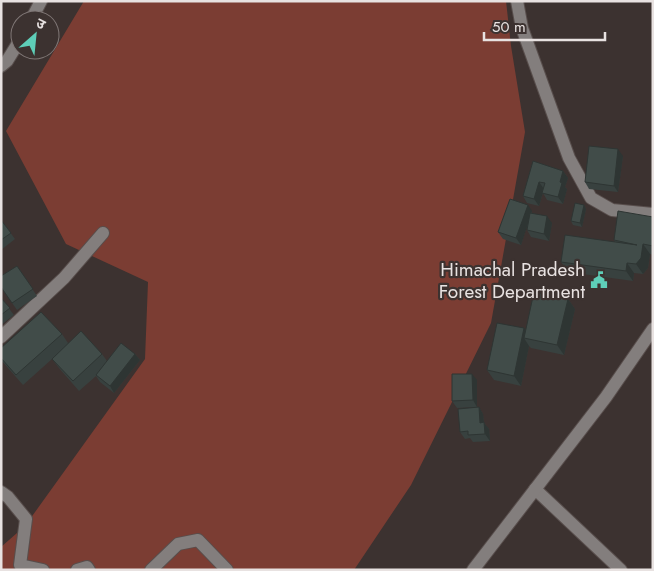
<svg xmlns="http://www.w3.org/2000/svg" width="654" height="571" viewBox="0 0 654 571" font-family="Jost,'Noto Sans Devanagari',sans-serif">
<rect width="100%" height="100%" fill="#3c3230"/>
<!-- green -->
<polygon fill="#7b3d33" points="84,1 506,1 511,46 525,132 491,323 411,485 354,570 1,570 1,547 25,526 145,359 148,282 66,244 6,131"/>
<g fill="none" stroke-linecap="round" stroke-linejoin="round">
<!-- minor casing -->
<g stroke="#584e4c" stroke-width="14">
<g id="minor">
<polyline points="517,1 522,28 569,158 591,198 612,210 653,214"/>
<polyline points="31,20 41,1"/>
<polyline points="1,66 7,61 20,40"/>
<polyline points="1,337 64,278 103,233"/>
<polyline points="535,489 621,570"/>
<polyline points="1,492 8,497 26,519 20,565 43,570"/>
<polyline points="77,570 87,567 89,570"/>
<polyline points="151,570 178,544 198,540 227,570"/>
<polyline points="473,570 606,397 653,329"/>
</g>
</g>
<!-- minor -->
<use href="#minor" stroke="#837e7d" stroke-width="12"/>
</g>
<!-- wall -->
<g fill="#38413f">
<polygon points="623,156 618,192 589,189 585,182"/>
<polygon points="533,161 563,171 568,178 565,187 567,189 563,204 547,200 543,193 539,206 527,203 523,196"/>
<polygon points="584,205 586,209 582,227 573,225 571,221"/>
<polygon points="532,211 532,213 552,223 549,241 531,237 527,230 527,226 521,245 503,239 498,232"/>
<polygon points="653,217 653,255 650,254 648,268 643,274 634,273 633,281 568,272 561,262 615,242 614,240"/>
<polygon points="1,220 15,239 1,250"/>
<polygon points="17,266 37,296 17,310 1,287"/>
<polygon points="1,298 14,315 1,325"/>
<polygon points="568,299 575,309 564,355 531,348 529,346 521,386 494,380 487,370 524,328 525,330"/>
<polygon points="62,334 68,343 102,354 107,361 135,354 140,360 114,393 100,382 96,376 79,391 59,368 52,359 23,385 1,360 1,348"/>
<polygon points="477,380 477,407 457,408 452,401"/>
<polygon points="479,407 483,414 484,423 489,429 490,441 473,442 470,438 465,439 460,432"/>
</g>
<!-- shaded-wall -->
<g fill="#2e3533">
<polygon points="618,149 623,156 618,192 614,186"/>
<polygon points="563,171 568,178 565,187 567,189 563,204 558,197 560,182"/>
<polygon points="539,182 544,189 539,206 534,199"/>
<polygon points="528,205 532,211 521,245 516,238"/>
<polygon points="584,205 586,209 582,227 580,223"/>
<polygon points="547,216 552,223 549,241 544,234"/>
<polygon points="643,244 650,254 648,268 643,274 636,264"/>
<polygon points="627,263 634,273 633,281 626,271"/>
<polygon points="568,299 575,309 564,355 557,345"/>
<polygon points="524,328 531,338 524,338 529,346 521,386 514,376"/>
<polygon points="135,354 140,360 114,393 110,386"/>
<polygon points="472,374 477,380 477,407 473,400"/>
<polygon points="479,407 483,414 484,423 489,429 490,441 485,434 480,423"/>
</g>
<!-- building -->
<g fill="#414c49" stroke="#2e3533">
<polygon points="589,146 618,149 614,186 585,182"/>
<polygon points="533,161 563,171 560,182 562,183 558,197 542,193 545,183 539,182 534,199 523,196"/>
<polygon points="510,199 528,205 516,238 498,232"/>
<polygon points="575,203 584,205 580,223 571,221"/>
<polygon points="618,211 653,217 653,246 643,244 641,258 636,264 627,263 626,271 561,262 565,235 637,245 614,240"/>
<polygon points="530,213 547,216 544,234 527,230"/>
<polygon points="1,220 11,233 1,240"/>
<polygon points="17,266 33,289 12,303 1,287 1,276"/>
<polygon points="534,292 568,299 557,345 524,338"/>
<polygon points="1,298 10,308 1,315"/>
<polygon points="41,312 62,334 16,375 1,358 1,348"/>
<polygon points="497,323 524,328 514,376 487,370"/>
<polygon points="81,331 102,354 73,381 52,359"/>
<polygon points="121,343 135,354 110,386 96,375"/>
<polygon points="452,374 472,374 473,400 452,401"/>
<polygon points="479,407 480,423 484,422 485,434 468,435 468,431 460,432 458,409"/>
</g>
<!-- icons -->
<defs>
<g id="civic-bare" transform="scale(1.35)"><path d="M-.6-6.5H3V-4.5H.6V-3L4-1V1h2V6H-6V1h2V-1L-.6-3ZM-1.2 2.5V6h2.4V2.5Z" fill="#5eceb8" stroke="#3c3230" stroke-width="2.5" paint-order="stroke"/></g>
</defs>
<g fill-rule="evenodd">
<use href="#civic-bare" x="599" y="280"/>
</g>
<g text-anchor="middle" dominant-baseline="central" stroke-width="4.5" stroke-linejoin="round" paint-order="stroke">
<!-- poi labels -->
<g font-size="19" fill="#e8e2e1" stroke="#3c3230" text-anchor="end">
<text x="585" y="269">Himachal Pradesh<tspan x="585" dy="22">Forest Department</tspan></text>
</g>
</g>
<!-- border -->
<rect width="654" height="571" fill="none" stroke="#e8e2e1" stroke-width="5"/>
<!-- north arrow -->
<g transform="translate(35 35) rotate(27)"><circle r="24" fill="#3c3230" stroke="#817877"/>
<path d="M0-4L9 19L0 12L-9 19Z" fill="#5eceb8"/>
<text y="-8" font-size="14" font-weight="bold" text-anchor="middle" fill="#e8e2e1">उ</text>
</g>
<!-- scale -->
<path d="M484 32v8h121v-8" fill="none" stroke="#e8e2e1" stroke-width="2.5"/>
<text x="492" y="32" font-size="15" fill="#e8e2e1" stroke="#3c3230" stroke-width="4" paint-order="stroke">50 m</text>
</svg>
